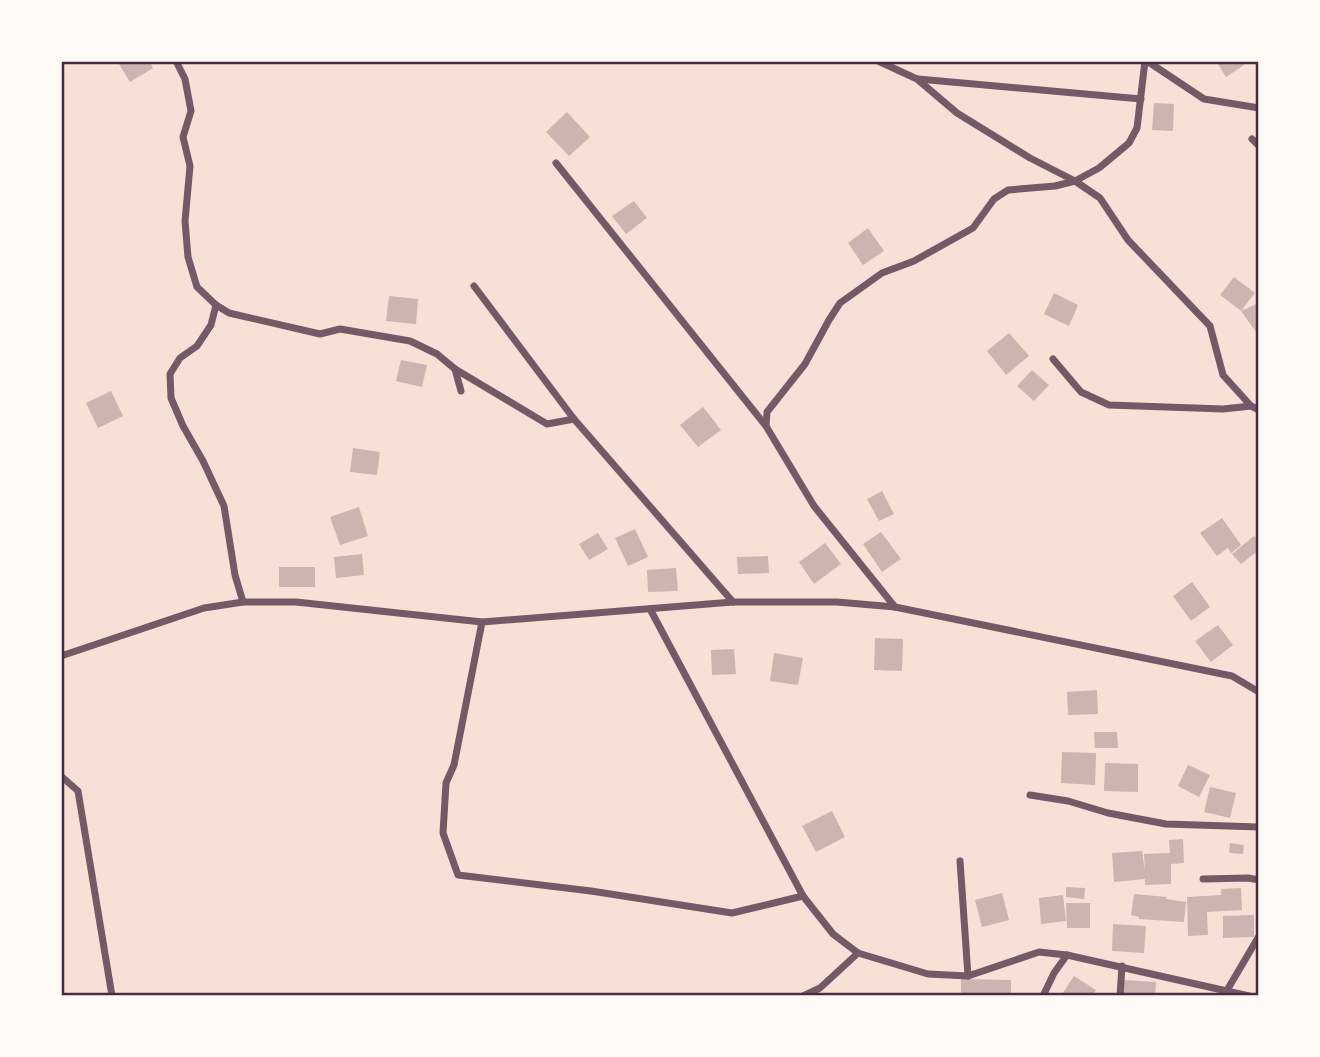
<svg xmlns="http://www.w3.org/2000/svg" width="1320" height="1057" viewBox="0 0 1320 1057" font-family="Manrope,sans-serif">
<rect width="100%" height="100%" fill="#f7e1d7"/>
<!-- building -->
<g fill="#ccb4b1">
<polygon points="117,61 149,61 153,68 130,82"/>
<polygon points="1216,61 1242,61 1244,65 1226,77"/>
<polygon points="1154,103 1174,104 1173,131 1152,130"/>
<polygon points="567,112 590,137 569,156 546,132"/>
<polygon points="634,201 647,218 626,234 612,216"/>
<polygon points="868,228 884,251 863,265 848,243"/>
<polygon points="1234,277 1255,293 1241,311 1259,303 1259,336 1241,311 1220,295"/>
<polygon points="1054,293 1078,305 1069,326 1044,314"/>
<polygon points="389,296 418,299 416,324 386,321"/>
<polygon points="1009,333 1029,356 1006,375 987,351"/>
<polygon points="401,360 427,365 422,387 396,381"/>
<polygon points="1032,370 1049,385 1034,401 1017,386"/>
<polygon points="111,391 123,416 98,428 86,403"/>
<polygon points="703,407 721,430 698,447 680,425"/>
<polygon points="353,448 380,452 377,475 350,472"/>
<polygon points="882,491 894,514 879,521 867,499"/>
<polygon points="359,507 368,536 340,545 330,517"/>
<polygon points="1222,518 1241,545 1231,553 1228,548 1217,556 1200,533"/>
<polygon points="635,529 648,557 628,566 615,538"/>
<polygon points="881,532 901,559 882,572 863,544"/>
<polygon points="598,533 608,549 589,560 579,544"/>
<polygon points="1254,536 1259,542 1259,550 1241,564 1232,554"/>
<polygon points="825,543 841,564 814,584 799,562"/>
<polygon points="362,554 364,575 336,578 334,557"/>
<polygon points="768,556 769,573 738,574 737,557"/>
<rect x="279" y="567" width="36" height="20"/>
<polygon points="676,568 678,591 648,592 647,570"/>
<polygon points="1192,582 1210,607 1191,621 1173,596"/>
<polygon points="1218,625 1233,645 1211,662 1195,641"/>
<polygon points="875,638 903,639 902,671 874,670"/>
<polygon points="734,649 736,674 712,675 711,650"/>
<polygon points="774,653 803,658 798,685 770,681"/>
<polygon points="1097,690 1098,714 1068,715 1067,692"/>
<polygon points="1094,732 1117,732 1118,748 1095,748"/>
<polygon points="1062,752 1096,753 1095,785 1061,783"/>
<polygon points="1105,763 1138,764 1138,792 1104,791"/>
<polygon points="1188,765 1210,775 1199,797 1178,786"/>
<polygon points="1210,787 1236,793 1230,818 1204,812"/>
<polygon points="832,811 845,837 816,852 802,826"/>
<polygon points="1183,839 1184,863 1171,864 1171,884 1145,885 1145,879 1114,882 1112,853 1142,851 1145,871 1144,854 1170,853 1169,840"/>
<polygon points="1230,843 1244,845 1243,854 1229,853"/>
<polygon points="1066,887 1085,888 1084,899 1066,897"/>
<polygon points="1241,888 1242,910 1207,912 1208,935 1188,936 1187,897 1221,895 1221,889"/>
<polygon points="1002,893 1009,920 982,927 975,900"/>
<polygon points="1134,894 1167,897 1166,899 1186,902 1184,922 1139,919 1139,917 1131,915"/>
<polygon points="1063,895 1066,921 1041,924 1039,898"/>
<polygon points="1066,903 1090,903 1090,928 1067,928"/>
<polygon points="1254,915 1254,937 1223,938 1223,916"/>
<polygon points="1113,924 1146,926 1144,953 1112,951"/>
<polygon points="1074,976 1096,990 1092,996 1061,996"/>
<polygon points="961,979 1011,980 1011,996 961,996"/>
<polygon points="1124,980 1156,982 1155,996 1123,996"/>
</g>
<g fill="none" stroke-linecap="round" stroke-linejoin="round">
<!-- minor -->
<g stroke="#755966" stroke-width="7">
<polyline points="176,61 185,79 191,111 183,137 190,166 185,221 188,257 197,287 216,305 229,313 320,334 340,329 410,341 437,354 455,369 461,391"/>
<polyline points="878,61 917,79 957,113 1030,158 1075,181 1100,198 1128,240 1210,326 1223,375 1251,406 1259,410"/>
<polyline points="1147,61 1204,99 1259,108"/>
<polyline points="918,79 1141,99"/>
<polyline points="1252,139 1259,146"/>
<polyline points="556,163 766,426"/>
<polyline points="474,286 574,419 733,602"/>
<polyline points="216,305 211,325 197,346 180,358 170,374 171,398 183,426 203,461 224,506 235,575 243,602"/>
<polyline points="1053,359 1081,392 1109,405 1223,409 1251,406"/>
<polyline points="455,369 547,424 574,419"/>
<polyline points="895,607 814,506 766,426 767,412 805,364 829,320 840,303 882,273 914,261 973,228 994,199 1008,190 1055,186 1075,181 1099,168 1129,143 1137,128 1145,61"/>
<polyline points="650,609 803,896 833,934 858,953 928,974 968,976 1039,952 1067,955"/>
<polyline points="482,622 454,765 446,783 443,833 458,875 591,891 732,913 803,896"/>
<polyline points="61,656 204,608 243,602 296,602 482,622 733,602 837,602 895,607 1232,676 1259,692"/>
<polyline points="61,776 78,791 112,996"/>
<polyline points="1030,795 1068,801 1108,813 1166,824 1259,827"/>
<polyline points="960,861 968,976"/>
<polyline points="1203,879 1248,878 1259,880"/>
<polyline points="1226,995 1226,992 1259,936"/>
<polyline points="803,996 820,988 858,953"/>
<polyline points="1043,996 1054,973 1067,955 1249,996"/>
<polyline points="1120,996 1122,966"/>
</g>
</g>
<!-- border -->
<rect width="1320" height="1057" fill="none" stroke="#fffaf5" stroke-width="126"/>
<rect x="63" y="63" width="1194" height="931" fill="none" stroke="#4a2c40" stroke-width="2.5"/>
</svg>
